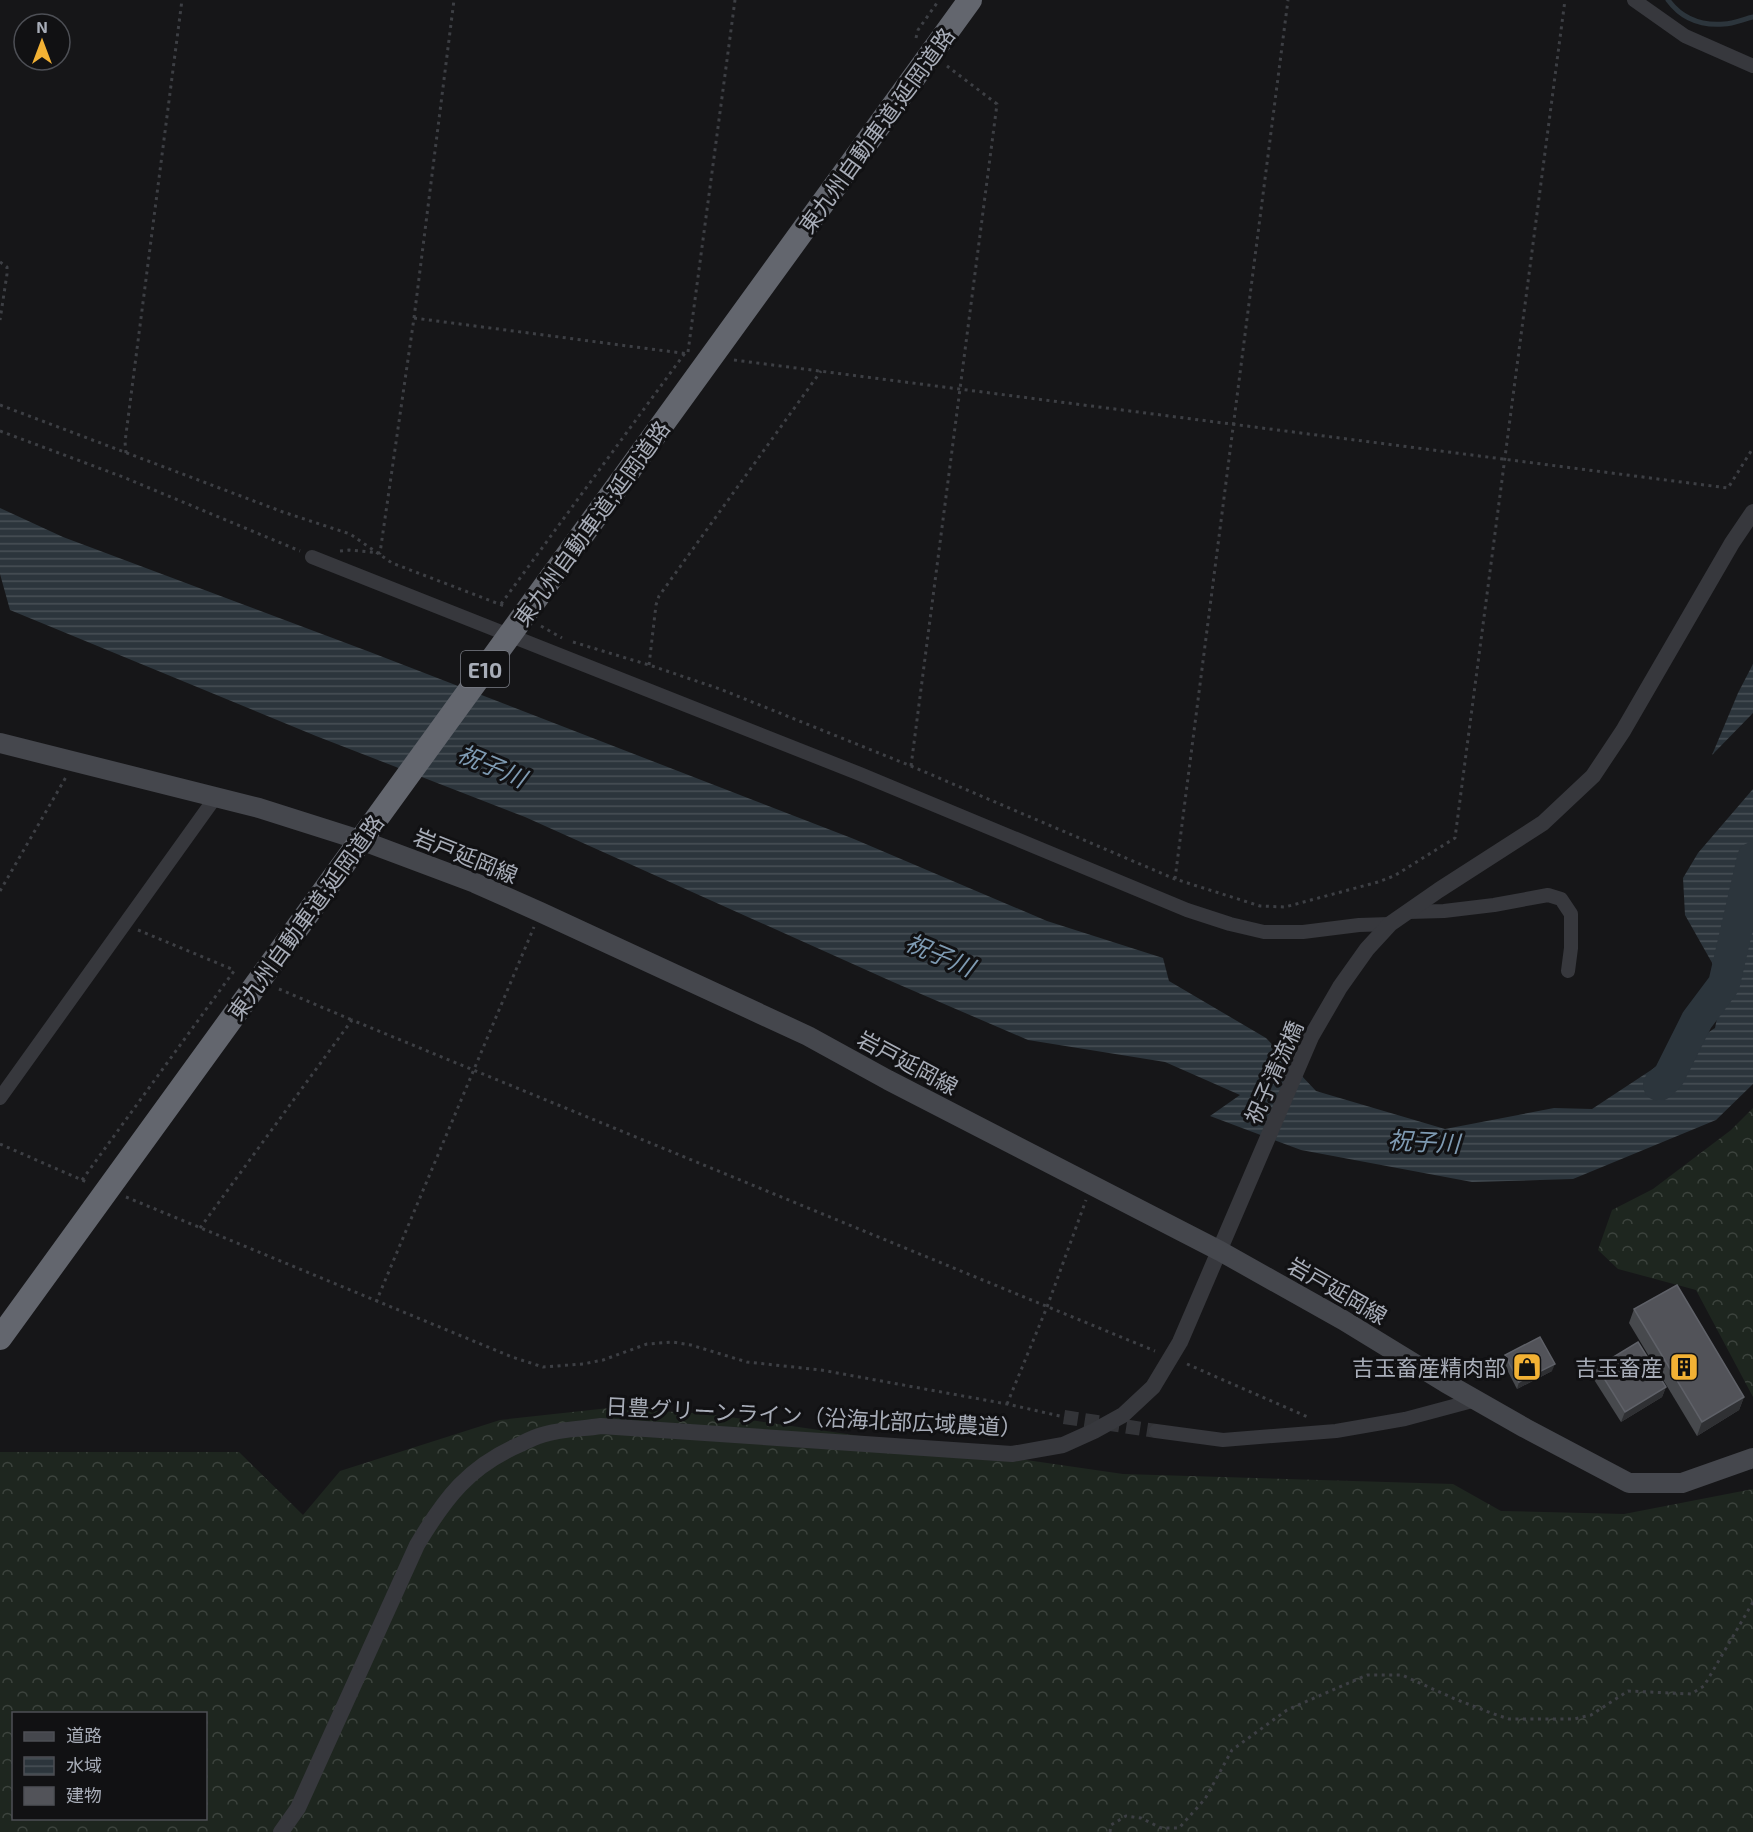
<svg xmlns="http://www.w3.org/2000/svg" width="1753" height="1832" viewBox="0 0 1753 1832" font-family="'Exo 2','Noto Sans JP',sans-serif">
<defs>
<pattern id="forest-crowns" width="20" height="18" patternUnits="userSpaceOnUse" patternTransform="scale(1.5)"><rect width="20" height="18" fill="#1e261f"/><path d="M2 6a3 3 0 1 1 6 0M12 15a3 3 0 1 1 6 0" fill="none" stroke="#3c433d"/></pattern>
<pattern id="water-rules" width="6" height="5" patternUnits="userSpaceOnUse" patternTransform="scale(1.5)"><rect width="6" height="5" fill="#2c353c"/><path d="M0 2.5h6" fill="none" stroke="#485056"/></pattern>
</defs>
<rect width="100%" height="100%" fill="#161618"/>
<!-- forest -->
<g fill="url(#forest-crowns)" fill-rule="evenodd">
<polygon points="1753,1108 1753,1397 1696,1290 1618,1269 1598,1250 1612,1210 1653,1189 1731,1130"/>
<path d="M609 1408 709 1414 1123 1474 1453 1484 1501 1511 1624 1514 1753 1489V1832H0V1452H239L303 1515 340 1471 500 1420ZM14 1714H206V1818H14Z"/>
</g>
<!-- water -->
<g fill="url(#water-rules)">
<polygon points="0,508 63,537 370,652 854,839 1047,921 1163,958 1169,981 1266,1038 1316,1091 1445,1129 1554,1108 1592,1109 1715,1028 1724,984 1685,915 1683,878 1698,853 1753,789 1753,1084 1716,1120 1573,1179 1472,1182 1301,1150 1210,1116 1240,1095 1165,1062 1028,1040 893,982 525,817 316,736 10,610 0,574"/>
<polygon points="1753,664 1753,713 1712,755 1738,693"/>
</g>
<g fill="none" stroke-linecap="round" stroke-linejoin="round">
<!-- stream -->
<path stroke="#2c353c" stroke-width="5" d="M1668 0C1682 19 1700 26 1724 24 1733 24 1744 19 1753 17"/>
<!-- river -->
<polyline stroke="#2c353c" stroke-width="32" points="1659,1085 1669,1076 1697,1020 1724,984 1753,858"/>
<!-- minor-tunnel -->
<polyline stroke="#333438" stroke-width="14" stroke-dasharray="14 7" stroke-linecap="butt" points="1064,1417 1156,1431"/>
<!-- path -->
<g stroke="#3d3f44" stroke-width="3" stroke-dasharray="3 4.5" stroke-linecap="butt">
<polyline points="916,38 918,30 939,0"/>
<polyline points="0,262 7,267 7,274 0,320"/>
<polyline points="414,318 689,354"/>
<polyline points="688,352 735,0"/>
<polyline points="734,360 1728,488 1753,448"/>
<polyline points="0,405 283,512 350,534 392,563 507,607"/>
<polyline points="0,431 123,477 300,551"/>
<polyline points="126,453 125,442 182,0"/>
<polyline points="340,551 349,550 380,553 414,318 454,0"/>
<polyline points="501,604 685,353"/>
<polyline points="541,626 562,638"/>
<polyline points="573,642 649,665 720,689 911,766 1175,879 1260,906 1285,907 1378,882 1394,876 1455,838 1565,0"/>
<polyline points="649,665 656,605 659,596 821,371"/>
<polyline points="911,766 997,104 947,66"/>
<polyline points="1175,879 1288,0"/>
<polyline points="0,891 66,777"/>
<polyline points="138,930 234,970"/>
<polyline points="279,989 352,1020"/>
<polyline points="0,1144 89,1183"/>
<polyline points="82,1180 234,971"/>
<polyline points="126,1197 512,1357 543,1367 583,1364 603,1360 647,1344 673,1342 691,1345 747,1362 821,1370 1007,1404 1064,1417"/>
<polyline points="200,1228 352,1020 1155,1351"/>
<polyline points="376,1302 534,927"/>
<polyline points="1187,1364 1310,1418"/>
<polyline points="1007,1404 1047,1307 1086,1200"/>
<polyline points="1110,1832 1111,1825 1126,1816 1141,1818 1161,1828 1179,1828 1205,1799 1232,1750 1287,1710 1367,1675 1402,1675 1455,1699 1491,1713 1509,1719 1574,1719 1591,1715 1628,1691 1691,1694 1704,1686 1753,1602"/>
</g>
<!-- minor -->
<g stroke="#37383d" stroke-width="14">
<polyline points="1634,0 1685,36 1753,66"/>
<polyline points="312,557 860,774 1187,910 1230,924 1264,932 1303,932 1359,925 1390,924"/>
<polyline points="1408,912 1444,911 1494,905 1548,895 1561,899 1571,914 1571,948 1568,971"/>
<polyline points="0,1098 215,798"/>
<polyline points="1156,1431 1223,1440 1336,1431 1405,1419 1476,1400"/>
</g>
<!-- tertiary -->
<path stroke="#37383d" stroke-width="16" d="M281 1832 298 1808 417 1545C445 1498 469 1466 521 1444 527 1441 534 1437 542 1435 560 1429 582 1429 601 1426L1012 1454 1063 1445 1094 1431 1123 1415 1153 1387 1180 1342 1311 1037 1340 987 1367 949 1390 924 1439 890 1543 823 1593 776 1623 731 1732 543 1753 512"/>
<!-- secondary -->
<polyline stroke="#45474d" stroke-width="20" points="0,743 259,808 363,841 475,883 540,912 808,1036 888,1080 1220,1251 1343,1320 1446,1383 1525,1428 1629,1483 1682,1483 1753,1458"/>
<!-- motorway-bridge -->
<polyline stroke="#63666e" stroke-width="24" points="0,1338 970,0"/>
</g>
<!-- wall -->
<g fill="#47494d">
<polygon points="1634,1309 1744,1397 1739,1410 1697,1436 1629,1323"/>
<polygon points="1505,1355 1552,1371 1517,1389 1503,1362"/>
<polygon points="1597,1367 1666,1387 1662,1397 1621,1422 1593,1378"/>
</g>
<!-- shaded-wall -->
<g fill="#2f3033">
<polygon points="1555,1364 1552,1371 1517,1389 1519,1382"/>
<polygon points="1666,1387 1662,1397 1621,1422 1625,1412"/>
<polygon points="1744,1397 1739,1410 1697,1436 1702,1422"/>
</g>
<!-- building -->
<g fill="#525359" stroke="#5f6168" stroke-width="1.5">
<polygon points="1677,1285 1744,1397 1702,1422 1634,1309"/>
<polygon points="1540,1337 1555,1364 1519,1382 1505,1355"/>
<polygon points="1638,1342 1666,1387 1625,1412 1597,1367"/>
</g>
<!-- icons -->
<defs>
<g id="shop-square" transform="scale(1.5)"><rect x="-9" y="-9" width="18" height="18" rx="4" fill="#f2b134" stroke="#111113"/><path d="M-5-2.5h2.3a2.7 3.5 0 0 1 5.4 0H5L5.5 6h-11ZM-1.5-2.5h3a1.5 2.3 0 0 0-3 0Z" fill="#111"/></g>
<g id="building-square" transform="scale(1.5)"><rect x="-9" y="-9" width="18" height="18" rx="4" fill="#f2b134" stroke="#111113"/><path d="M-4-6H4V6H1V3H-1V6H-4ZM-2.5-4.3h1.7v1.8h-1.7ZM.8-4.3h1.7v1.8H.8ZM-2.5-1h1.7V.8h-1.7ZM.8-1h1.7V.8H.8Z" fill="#111"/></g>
</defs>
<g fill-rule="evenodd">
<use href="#shop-square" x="1527" y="1367"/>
<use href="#building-square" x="1684" y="1367"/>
</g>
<g text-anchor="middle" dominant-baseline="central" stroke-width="6" stroke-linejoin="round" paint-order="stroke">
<!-- shield labels -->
<rect fill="#111113" stroke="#7b7e86" stroke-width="1.5" x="461" y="651" width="48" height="36" rx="4.5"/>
<g font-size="21" font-weight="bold" fill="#a8adb8">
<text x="485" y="669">E10</text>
</g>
<!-- street labels -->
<g font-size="22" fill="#a8adb8" stroke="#111113">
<text transform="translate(876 130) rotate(-54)">東九州自動車道;延岡道路</text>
<text transform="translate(591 523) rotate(-54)">東九州自動車道;延岡道路</text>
<text transform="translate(466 855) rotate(22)">岩戸延岡線</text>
<text transform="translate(305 917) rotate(-54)">東九州自動車道;延岡道路</text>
<text transform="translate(908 1062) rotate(28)">岩戸延岡線</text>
<text transform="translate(1273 1072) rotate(-66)">祝子清流橋</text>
<text transform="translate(1338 1290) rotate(30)">岩戸延岡線</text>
<text transform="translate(814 1416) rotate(3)">日豊グリーンライン（沿海北部広域農道）</text>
</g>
<!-- poi labels -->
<g font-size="22" fill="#a8adb8" stroke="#111113" text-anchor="end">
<text x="1506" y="1367">吉玉畜産精肉部</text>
<text x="1663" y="1367">吉玉畜産</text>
</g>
<!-- water labels -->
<g font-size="24" font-style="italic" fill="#7f9bb3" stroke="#111113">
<text transform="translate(492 765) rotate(23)">祝子川</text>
<text transform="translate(940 954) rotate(23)">祝子川</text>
<text transform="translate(1424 1141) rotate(3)">祝子川</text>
</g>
</g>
<!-- legend -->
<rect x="12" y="1712" width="195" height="108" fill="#111113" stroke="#4d4f55" stroke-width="1.5"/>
<rect x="24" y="1732" width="30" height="9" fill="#45474d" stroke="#4d4f55" stroke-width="1.5"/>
<text x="66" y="1742" font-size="18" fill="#a8adb8">道路</text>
<rect x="24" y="1757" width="30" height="18" fill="url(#water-rules)" stroke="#4d4f55" stroke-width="1.5"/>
<text x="66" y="1772" font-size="18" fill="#a8adb8">水域</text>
<rect x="24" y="1787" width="30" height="18" fill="#525359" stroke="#4d4f55" stroke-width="1.5"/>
<text x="66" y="1802" font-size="18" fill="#a8adb8">建物</text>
<!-- north arrow -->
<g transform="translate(42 42)"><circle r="28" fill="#111113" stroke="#4d4f55" stroke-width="1.5"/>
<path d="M0-4.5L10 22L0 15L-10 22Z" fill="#f2b134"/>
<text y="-9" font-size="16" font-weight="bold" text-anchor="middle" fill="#a8adb8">N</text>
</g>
</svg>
